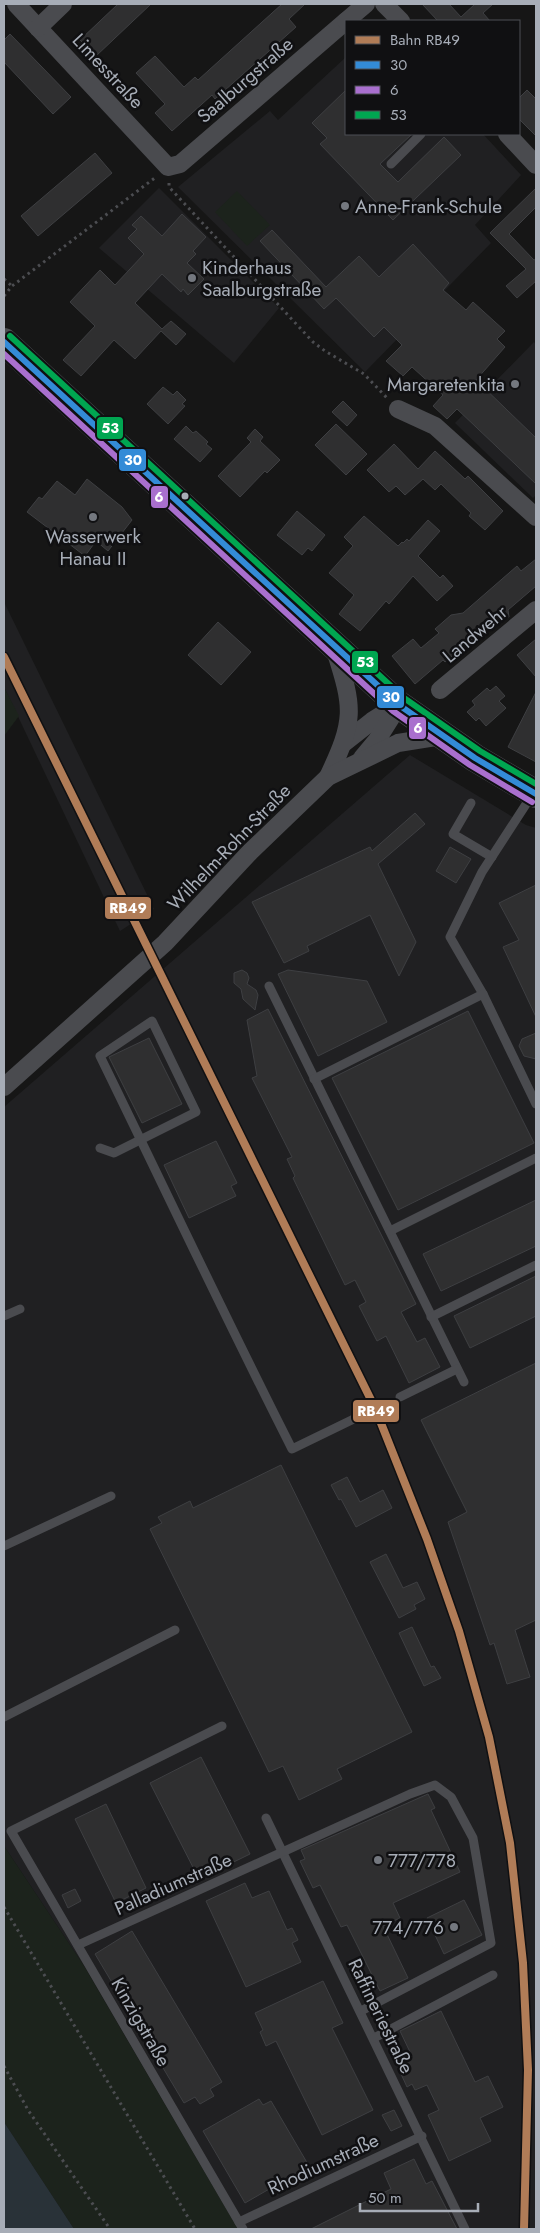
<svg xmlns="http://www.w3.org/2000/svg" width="540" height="2233" viewBox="0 0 540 2233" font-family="Jost,sans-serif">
<rect width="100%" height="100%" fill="#161616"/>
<!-- built -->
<g fill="#202022">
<polygon points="346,57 346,134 483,134 521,175 475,225 491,243 365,372 178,187 270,111 278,120"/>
<polygon points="159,188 279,308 234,363 99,248"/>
<polygon points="534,342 536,345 536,495 533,498 455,423"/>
<polygon points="4,602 154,909 120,931 4,687"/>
<polygon points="410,755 526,825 536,828 536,2229 238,2229 84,1966 4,1846 4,1107"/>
</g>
<!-- green -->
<g fill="#1c231c">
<polygon points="237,191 270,225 247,246 215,212"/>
<polygon points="4,687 19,716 4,736"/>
<polygon points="4,1846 84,1966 238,2229 74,2229 4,2122"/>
</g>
<!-- water -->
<polygon fill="#293238" points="4,2122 74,2229 6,2229 4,2226"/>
<!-- building -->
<g fill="#2f2f30" stroke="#3e3f42">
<polygon points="118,4 151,4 96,56 80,40"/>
<polygon points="282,4 305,4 289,19 296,27 215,99 212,95 172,131 155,113 165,104 136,73 155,56 184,87 195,77 198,80"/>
<polygon points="422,4 449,4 461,17 475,4 493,4 483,13 490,21 438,21"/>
<polygon points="10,34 71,97 53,114 4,62 4,40"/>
<polygon points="346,90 346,134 412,134 380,164 398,182 444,137 461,155 393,220 320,144 327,138 312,123"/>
<polygon points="527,90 536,99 536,136 519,119 519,98"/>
<polygon points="95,153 112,173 38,236 21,216"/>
<polygon points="536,188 536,207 509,234 534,260 536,259 536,281 517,298 506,286 526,269 490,233"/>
<polygon points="182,214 206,237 193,251 196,254 187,263 204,279 188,295 183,289 181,292 162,274 135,303 162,329 171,321 186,334 176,345 161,331 135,359 114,340 81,376 63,360 95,326 70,302 100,270 115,285 144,254 128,238 137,229 132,225 141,216 162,236"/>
<polygon points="272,230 326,287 359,256 379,277 413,244 449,283 443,290 466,310 473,302 505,331 497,339 505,347 476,380 536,438 536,484 457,409 447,419 433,406 443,395 412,367 403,376 386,361 402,345 384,327 374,337 336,298 324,309 260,241"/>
<polygon points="163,387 173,395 177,391 186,400 182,404 185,406 168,424 147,404"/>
<polygon points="343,401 357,415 347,426 332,412"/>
<polygon points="336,424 367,454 346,475 315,445"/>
<polygon points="186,426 193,433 196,431 208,442 206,444 212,449 200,462 174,439"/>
<polygon points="255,429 263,437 260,441 280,460 267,473 265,471 240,497 218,476 251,442 247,438"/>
<polygon points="394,444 418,469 435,451 465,479 468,476 503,511 485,530 469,516 471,513 441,484 435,490 423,479 405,495 396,486 389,492 367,470"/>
<polygon points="87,479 122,507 132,520 108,551 96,541 85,556 27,512 39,497 42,499 57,481 75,495"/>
<polygon points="297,511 325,535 312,551 308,548 302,555 277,535"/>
<polygon points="364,516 398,546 402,542 403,543 407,539 409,541 428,520 440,531 418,556 440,578 443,575 453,586 437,601 413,576 389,604 386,601 360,631 339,614 354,595 329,573 353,546 344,537"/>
<polygon points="536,559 536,586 508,610 509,617 502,615 483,631 482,637 475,637 445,662 443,660 415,684 392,656 413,639 421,648 439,633 435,629 451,615 463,613 517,566 521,571"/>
<polygon points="218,622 251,652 221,685 188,655"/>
<polygon points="536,639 536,677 517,655"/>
<polygon points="496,686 505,696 499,701 506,708 486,726 479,718 476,721 467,712 475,705 472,701 487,688 490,691"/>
<polygon points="536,692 536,762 508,747"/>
<polygon points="415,813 425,824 378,864 416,942 399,976 370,915 307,946 309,951 284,963 252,902 370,847 372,851"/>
<polygon points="450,847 471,859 456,883 436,871"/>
<polygon points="536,885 536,1017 503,947 519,940 499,903"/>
<polygon points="242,970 247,973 249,978 247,984 256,990 258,995 255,1010 243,999 241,989 234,983 234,973"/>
<polygon points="288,970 367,981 387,1022 318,1056 278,974"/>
<polygon points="268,1009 416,1304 401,1312 417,1342 425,1338 440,1367 409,1383 386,1336 377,1341 359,1306 366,1302 355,1280 345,1285 293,1178 295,1176 287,1159 292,1157 252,1078 257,1076 247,1020"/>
<polygon points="468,1011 534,1143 398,1210 332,1078"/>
<polygon points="536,1033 536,1059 524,1056 519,1046 522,1039"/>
<polygon points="149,1038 182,1104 142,1123 109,1057"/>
<polygon points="216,1141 237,1183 231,1186 236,1196 189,1218 164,1165"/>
<polygon points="536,1200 536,1246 441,1291 423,1254"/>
<polygon points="536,1276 536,1316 470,1348 454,1316"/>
<polygon points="536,1363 536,1620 515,1630 530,1677 507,1684 494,1643 490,1645 448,1522 467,1512 421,1420"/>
<polygon points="281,1465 412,1732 337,1769 342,1779 299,1800 283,1766 269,1772 150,1529 162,1523 158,1517 190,1501 193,1508"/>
<polygon points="347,1477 360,1502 383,1490 392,1508 356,1527 341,1499 339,1500 331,1485"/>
<polygon points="386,1554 403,1588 417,1582 425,1599 414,1605 416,1609 399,1618 370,1562"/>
<polygon points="412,1627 431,1667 434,1666 441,1678 424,1686 399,1633"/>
<polygon points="201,1757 250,1854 199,1879 150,1783"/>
<polygon points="428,1794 435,1808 431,1810 460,1872 393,1903 400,1918 383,1926 408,1978 380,1991 347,1925 341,1927 320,1885 313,1888 300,1861 305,1859 301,1850"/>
<polygon points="106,1804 146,1888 116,1903 75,1819"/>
<polygon points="245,1883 252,1898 269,1891 287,1930 292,1928 298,1940 292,1943 301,1962 246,1987 206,1901"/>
<polygon points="75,1889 81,1901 68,1908 62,1895"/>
<polygon points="464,1900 482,1935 444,1954 427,1918"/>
<polygon points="132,1931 222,2082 210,2089 214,2096 200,2104 195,2097 184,2103 95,1954"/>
<polygon points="323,1981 343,2023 332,2028 373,2110 322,2135 276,2041 266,2046 260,2032 263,2030 255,2013"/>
<polygon points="441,2011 475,2082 488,2076 503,2107 480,2118 491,2141 449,2161 428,2115 439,2110 427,2085 415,2090 412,2084 407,2087 396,2063 400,2061 398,2057 410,2052 400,2031"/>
<polygon points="259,2099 263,2105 271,2101 309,2166 245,2203 203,2131"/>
<polygon points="394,2110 402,2126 391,2131 382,2115"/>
<polygon points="414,2159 426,2184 432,2181 457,2229 311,2229 391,2189 384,2173"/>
</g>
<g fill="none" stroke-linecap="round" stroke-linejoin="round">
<!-- path -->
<g stroke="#4c4d51" stroke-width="3" stroke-dasharray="2.5 4" stroke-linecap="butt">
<polyline points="169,183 169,187 313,342 325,351 364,374 388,399"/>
<polyline points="4,279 12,286"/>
<polyline points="4,296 12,286 156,177"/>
<polyline points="4,1907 195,2229"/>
<polyline points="4,2066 28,2110 110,2229"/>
</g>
<!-- service -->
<g stroke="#4a4b4f" stroke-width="9">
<polyline points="391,164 421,134"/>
<polyline points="471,803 453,834 492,857"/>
<polyline points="269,986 464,1382"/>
<polyline points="483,994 450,937 482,872 532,795"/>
<polyline points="314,1079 483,994 536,1104"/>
<path d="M100 1148 114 1153 196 1112 152 1021 100 1056C164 1187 226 1319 292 1449L364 1414"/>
<polyline points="390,1231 536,1158"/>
<polyline points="4,1316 20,1309"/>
<polyline points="431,1317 536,1265"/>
<polyline points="400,1397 457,1369"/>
<polyline points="4,1546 111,1496"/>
<polyline points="4,1717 175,1630"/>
<polyline points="222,1726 11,1831 243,2229"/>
<polyline points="266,1818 465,2229"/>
<polyline points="78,1945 410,1794 435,1785 451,1797 473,1838 491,1943 361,2011"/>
<polyline points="374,2038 493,1975"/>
<polyline points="239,2222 422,2136"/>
</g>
<!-- minor -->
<g stroke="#4a4b4f" stroke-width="18">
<polyline points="16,4 168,167 180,164 346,21"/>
<polyline points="384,4 401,21"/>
<polyline points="346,21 366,4"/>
<polyline points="38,28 63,4"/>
<polyline points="507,134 536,165"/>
<polyline points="398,409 435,426 536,517"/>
<polyline points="440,690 536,610"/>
<polyline points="344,743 372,721 396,706"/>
<polyline points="362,758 377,740 399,705"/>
<path d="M328 777C355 720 354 709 335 650"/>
<polyline points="4,1087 165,943 250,852 328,777 398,743 442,736"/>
</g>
<!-- primary -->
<polyline stroke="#4c4e51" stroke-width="28" points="4,342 399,705 475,758 536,794"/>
<!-- bus-1 casing -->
<g stroke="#101012" stroke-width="10">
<polyline id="bus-1" points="4,342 399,705 475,758 536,794"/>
</g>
<!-- bus-2 casing -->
<g stroke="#101012" stroke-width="10">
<polyline id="bus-2" points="4,354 393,711 470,765 532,802"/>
</g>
<!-- bus-3 casing -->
<g stroke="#101012" stroke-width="10">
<polyline id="bus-3" points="10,336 404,698 480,751 536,784"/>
</g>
<!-- bus-1 -->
<use href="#bus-1" stroke="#338bd7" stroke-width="6"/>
<!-- bus-2 -->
<use href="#bus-2" stroke="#a96fce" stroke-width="6"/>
<!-- bus-3 -->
<use href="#bus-3" stroke="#00a651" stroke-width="6"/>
<!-- rail-1 casing -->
<g stroke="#101012" stroke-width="11">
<polyline id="rail-1" points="4,657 375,1408 427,1539 459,1631 489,1737 510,1843 523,1963 528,2070 524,2229"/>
</g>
<!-- rail-1 -->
<use href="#rail-1" stroke="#b07c57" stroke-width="8"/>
</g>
<!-- markers -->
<g fill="#74787f" stroke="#101012" stroke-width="2">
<circle cx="345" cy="206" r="5"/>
<circle cx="192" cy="278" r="5"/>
<circle cx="515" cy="384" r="5"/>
<circle cx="93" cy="517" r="5"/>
<circle cx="378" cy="1860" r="5"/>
<circle cx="454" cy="1927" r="5"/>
</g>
<circle fill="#a7adb7" stroke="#101012" stroke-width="2" cx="185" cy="496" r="4.5"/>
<g text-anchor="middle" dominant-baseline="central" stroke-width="5" stroke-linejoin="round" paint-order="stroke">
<!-- street labels -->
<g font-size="19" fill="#a7adb7" stroke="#101012">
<text transform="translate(108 71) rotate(47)">Limesstraße</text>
<text transform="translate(245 80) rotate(-41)">Saalburgstraße</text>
<text transform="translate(475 634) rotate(-40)">Landwehr</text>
<text transform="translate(229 847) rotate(-46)">Wilhelm-Rohn-Straße</text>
<text transform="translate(173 1884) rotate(-24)">Palladiumstraße</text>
<text transform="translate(381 2016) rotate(64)">Raffineriestraße</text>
<text transform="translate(141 2022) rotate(60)">Kinzigstraße</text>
<text transform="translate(323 2164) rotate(-25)">Rhodiumstraße</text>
</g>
<!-- poi labels -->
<g font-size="19" fill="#a7adb7" stroke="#101012" text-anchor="start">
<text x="355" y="206">Anne-Frank-Schule</text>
<text x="202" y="267">Kinderhaus<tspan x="202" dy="22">Saalburgstraße</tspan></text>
<text x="505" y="384" text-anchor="end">Margaretenkita</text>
<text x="93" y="536" text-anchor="middle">Wasserwerk<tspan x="93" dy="22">Hanau II</tspan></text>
<text x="388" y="1860">777/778</text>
<text x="444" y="1927" text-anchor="end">774/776</text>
</g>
</g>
<g stroke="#101012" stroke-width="2">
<rect x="96" y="416" width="28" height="24" rx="5" fill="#00a651"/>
<rect x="118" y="448" width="29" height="24" rx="5" fill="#338bd7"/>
<rect x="150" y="485" width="19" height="24" rx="5" fill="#a96fce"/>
<rect x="351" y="650" width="28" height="24" rx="5" fill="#00a651"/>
<rect x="376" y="685" width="29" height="24" rx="5" fill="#338bd7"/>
<rect x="408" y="716" width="19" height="24" rx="5" fill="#a96fce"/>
<rect x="104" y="896" width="48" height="24" rx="5" fill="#b07c57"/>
<rect x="352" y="1399" width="48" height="24" rx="5" fill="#b07c57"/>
</g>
<g font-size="14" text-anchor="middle" font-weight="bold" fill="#fff">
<text x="110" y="433">53</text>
<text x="133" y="465">30</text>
<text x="159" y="502">6</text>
<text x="365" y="667">53</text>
<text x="391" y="702">30</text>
<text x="418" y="733">6</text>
<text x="128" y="913">RB49</text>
<text x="376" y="1416">RB49</text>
</g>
<!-- border -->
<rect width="540" height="2233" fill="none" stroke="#a7adb7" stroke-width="10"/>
<!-- legend -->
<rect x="345" y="20" width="175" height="115" fill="#101012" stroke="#4c4f54"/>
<rect x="355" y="36" width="25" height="8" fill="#b07c57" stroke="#4c4f54"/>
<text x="390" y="45" font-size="15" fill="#a7adb7">Bahn RB49</text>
<rect x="355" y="61" width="25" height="8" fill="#338bd7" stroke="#4c4f54"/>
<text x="390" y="70" font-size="15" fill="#a7adb7">30</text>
<rect x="355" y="86" width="25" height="8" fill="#a96fce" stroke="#4c4f54"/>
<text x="390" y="95" font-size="15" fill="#a7adb7">6</text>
<rect x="355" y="111" width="25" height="8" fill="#00a651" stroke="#4c4f54"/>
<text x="390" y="120" font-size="15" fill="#a7adb7">53</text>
<!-- scale -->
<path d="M360 2203v8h118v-8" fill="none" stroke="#a7adb7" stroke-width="2.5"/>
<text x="368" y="2203" font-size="15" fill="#a7adb7" stroke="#101012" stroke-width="4" paint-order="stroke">50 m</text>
</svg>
